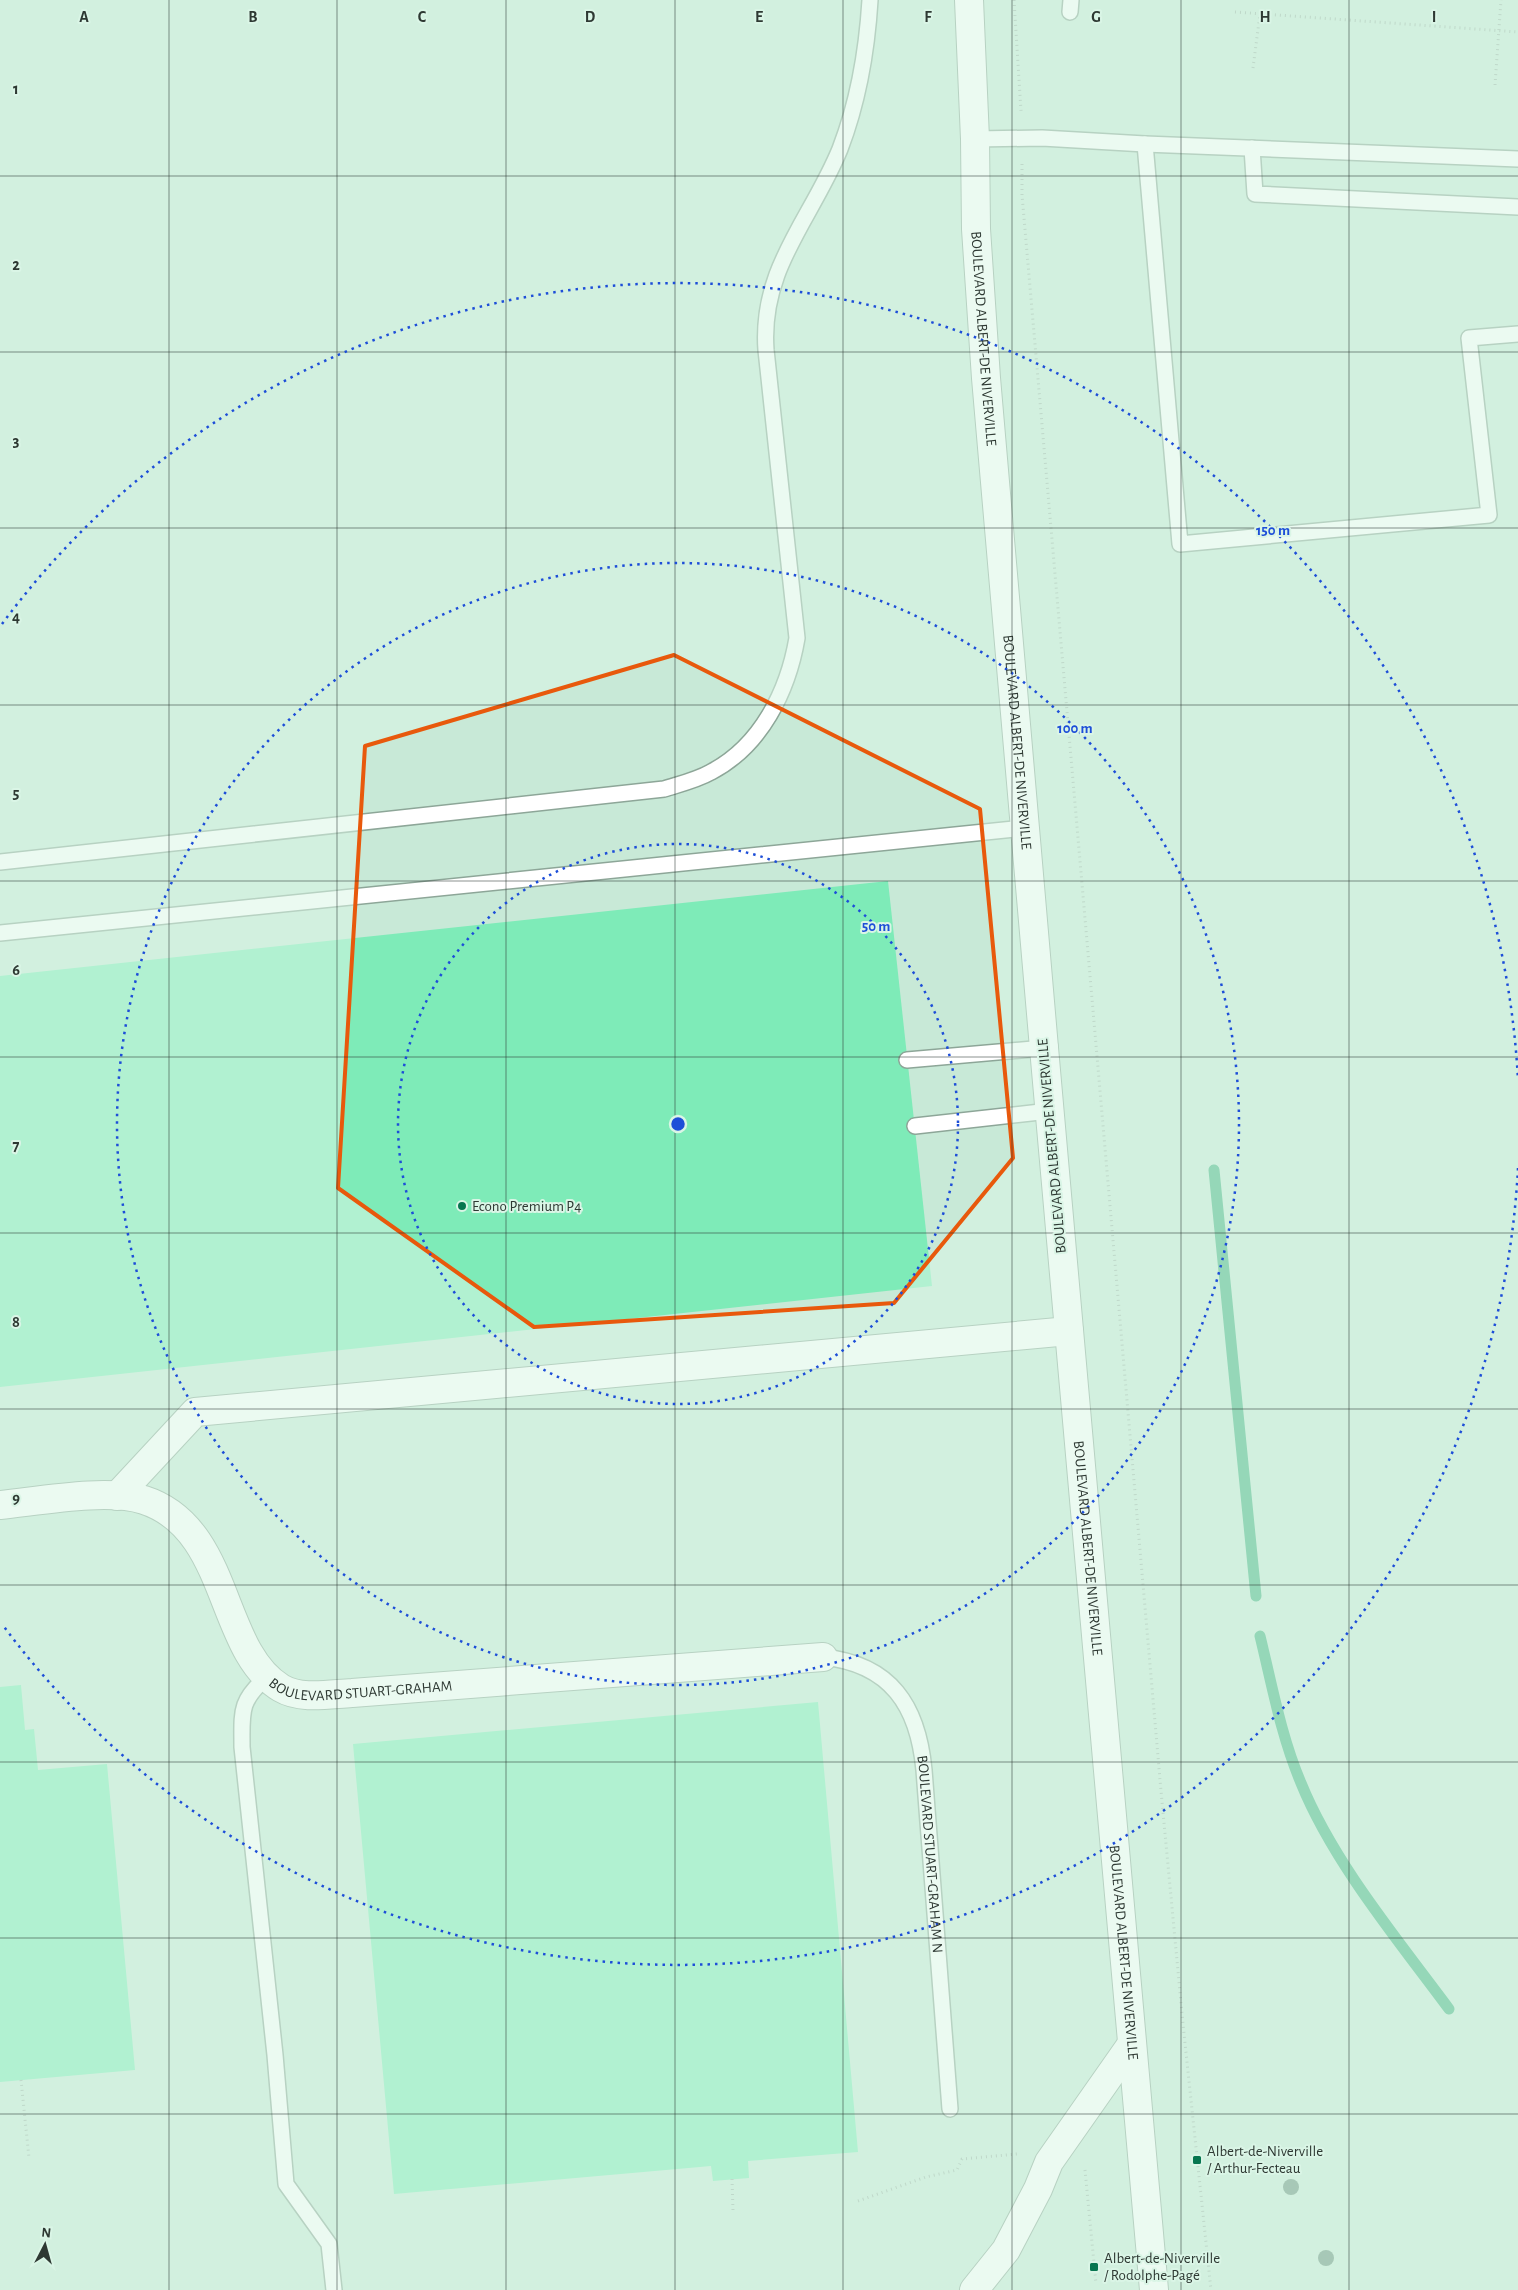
<svg xmlns="http://www.w3.org/2000/svg" width="1518" height="2290" viewBox="0 0 1518 2290" font-family="'Alegreya Sans',sans-serif">
<rect width="100%" height="100%" fill="#daf5e6"/>
<!-- built -->
<rect fill="#c8e9d7" x="0" y="0" width="1518" height="2290"/>
<g fill="none" stroke-linecap="round" stroke-linejoin="round">
<!-- stream -->
<g stroke="#40b181" stroke-width="11">
<polyline points="1214,1170 1256,1596"/>
<path d="M1260 1636C1272 1685 1281 1736 1301 1783 1333 1862 1398 1940 1449 2009"/>
</g>
</g>
<!-- building -->
<g fill="#7eebb8">
<polygon points="888,881 932,1286 0,1387 0,976"/>
<polygon points="21,1685 25,1730 34,1729 38,1770 107,1764 135,2070 0,2082 0,1687"/>
<polygon points="818,1702 858,2152 748,2161 749,2178 713,2181 711,2166 394,2194 353,1744"/>
</g>
<g fill="none" stroke-linecap="round" stroke-linejoin="round">
<!-- lane casing -->
<g stroke="#8da698" stroke-width="18">
<g id="lane">
<polyline points="1070,12 1071,0"/>
<polyline points="975,139 1042,138 1145,144 1518,159"/>
<polyline points="1145,144 1180,544 1489,515 1469,338 1518,334"/>
<polyline points="1252,148 1255,194 1518,207"/>
<path d="M0 862 664 789C680 784 697 780 711 772 761 746 788 691 797 638L766 350C760 268 811 220 840 149 858 102 867 50 870 0"/>
<polyline points="0,933 1024,828"/>
<polyline points="907,1060 1044,1048"/>
<polyline points="915,1126 1049,1111"/>
<path id="s1" d="M823 1657C891 1664 918 1706 924 1770L950 2109"/>
<path d="M267 1677C239 1701 242 1712 242 1747L275 2055 286 2184 329 2244 334 2290"/>
</g>
</g>
<!-- street casing -->
<g stroke="#8da698" stroke-width="30">
<g id="street">
<path id="s2" d="M969 0 975 139 976 229 986 378 1044 1048"/>
<polyline points="117,1496 195,1412 1069,1331"/>
<path id="s3" d="M0 1505C39 1501 108 1488 144 1500 231 1528 218 1650 281 1688 301 1700 330 1694 352 1693L823 1657"/>
</g>
</g>
<!-- secondary casing -->
<g stroke="#8da698" stroke-width="30">
<g id="secondary">
<path id="s4" d="M1044 1048 1154 2290"/>
<polyline points="974,2290 1006,2250 1038,2189 1049,2162 1131,2045"/>
</g>
</g>
<!-- path -->
<g stroke="#9eb4a8" stroke-width="3" stroke-dasharray="1 4" stroke-linecap="butt">
<polyline points="1014,0 1021,111"/>
<polyline points="1235,12 1518,32"/>
<polyline points="1253,68 1260,14"/>
<polyline points="1495,85 1501,0"/>
<polyline points="1022,164 1022,195 1161,1791 1183,2024 1211,2290"/>
<polyline points="21,2080 29,2158"/>
<polyline points="1085,2170 1096,2284"/>
<polyline points="732,2179 733,2211"/>
<polyline points="858,2201 926,2177 957,2170 962,2159 1017,2154"/>
</g>
<!-- lane -->
<use href="#lane" stroke="#fff" stroke-width="15"/>
<!-- street -->
<use href="#street" stroke="#fff" stroke-width="28"/>
<!-- secondary -->
<use href="#secondary" stroke="#fff" stroke-width="28"/>
</g>
<!-- trees -->
<g fill="#69907e">
<circle cx="1291" cy="2187" r="8"/>
<circle cx="1326" cy="2258" r="8"/>
</g>
<!-- marked area -->
<path d="M0 0H1518V2290H0ZM674 655 980 809 1013 1158 894 1303 534 1327 338 1188 365 746Z" fill="#daf5e6" fill-opacity=".55" fill-rule="evenodd"/>
<path fill="none" stroke="#e8590c" stroke-width="4" stroke-linejoin="round" d="M674 655 980 809 1013 1158 894 1303 534 1327 338 1188 365 746Z"/>
<!-- grid -->
<path fill="none" stroke="#2e3933" stroke-width="1" stroke-opacity="0.55" d="M169 0V2290M337 0V2290M506 0V2290M675 0V2290M843 0V2290M1012 0V2290M1181 0V2290M1349 0V2290M0 176H1518M0 352H1518M0 528H1518M0 705H1518M0 881H1518M0 1057H1518M0 1233H1518M0 1409H1518M0 1585H1518M0 1762H1518M0 1938H1518M0 2114H1518"/>
<!-- distance rings -->
<g fill="none" stroke="#1d4ed8" stroke-width="2.5" stroke-dasharray="2.5 5">
<circle cx="678" cy="1124" r="280"/>
<circle cx="678" cy="1124" r="561"/>
<path d="M1518 1168A841 841 0 0 1 2 1624M2 624A841 841 0 0 1 1518 1080"/>
</g>
<!-- markers -->
<g fill="#077650" stroke="#daf5e6" stroke-width="2">
<circle cx="462" cy="1206" r="5"/>
<rect x="1192" y="2155" width="10" height="10" rx="2.5"/>
<rect x="1089" y="2262" width="10" height="10" rx="2.5"/>
</g>
<g text-anchor="middle" dominant-baseline="central" stroke-width="4" stroke-linejoin="round" paint-order="stroke">
<!-- street labels -->
<g font-size="15" fill="#2e3933" stroke="#daf5e6">
<text stroke="none"><textPath href="#s2" startOffset="339">BOULEVARD ALBERT-DE NIVERVILLE</textPath></text>
<text stroke="none"><textPath href="#s2" startOffset="744">BOULEVARD ALBERT-DE NIVERVILLE</textPath></text>
<text transform="translate(1052 1146) rotate(-95)">BOULEVARD ALBERT-DE NIVERVILLE</text>
<text stroke="none"><textPath href="#s4" startOffset="502">BOULEVARD ALBERT-DE NIVERVILLE</textPath></text>
<text stroke="none"><textPath href="#s3" startOffset="465">BOULEVARD STUART-GRAHAM</textPath></text>
<text stroke="none"><textPath href="#s1" startOffset="252">BOULEVARD STUART-GRAHAM N</textPath></text>
<text stroke="none"><textPath href="#s4" startOffset="908">BOULEVARD ALBERT-DE NIVERVILLE</textPath></text>
</g>
<!-- poi labels -->
<g font-size="15" fill="#2e3933" stroke="#daf5e6" text-anchor="start">
<text x="472" y="1206">Econo Premium P4</text>
<text x="1207" y="2151">Albert-de-Niverville<tspan x="1207" dy="17">/ Arthur-Fecteau</tspan></text>
<text x="1104" y="2258">Albert-de-Niverville<tspan x="1104" dy="17">/ Rodolphe-Pagé</tspan></text>
</g>
</g>
<g font-size="16" text-anchor="middle" font-weight="bold" fill="#2e3933" stroke="#daf5e6" stroke-width="4" stroke-linejoin="round" paint-order="stroke">
<text x="84" y="22">A</text>
<text x="253" y="22">B</text>
<text x="422" y="22">C</text>
<text x="590" y="22">D</text>
<text x="759" y="22">E</text>
<text x="928" y="22">F</text>
<text x="1096" y="22">G</text>
<text x="1265" y="22">H</text>
<text x="1434" y="22">I</text>
<text x="16" y="94">1</text>
<text x="16" y="270">2</text>
<text x="16" y="446">3</text>
<text x="16" y="622">4</text>
<text x="16" y="798">5</text>
<text x="16" y="975">6</text>
<text x="16" y="1151">7</text>
<text x="16" y="1327">8</text>
<text x="16" y="1503">9</text>
</g>
<circle cx="678" cy="1124" r="8" fill="#1d4ed8" stroke="#daf5e6" stroke-width="2.5"/>
<g font-size="15" text-anchor="middle" font-weight="bold" fill="#1d4ed8" stroke="#daf5e6" stroke-width="4" stroke-linejoin="round" paint-order="stroke">
<text x="1273" y="535">150 m</text>
<text x="1075" y="733">100 m</text>
<text x="876" y="931">50 m</text>
</g>
<!-- north arrow -->
<g transform="translate(45 2245) rotate(6)" stroke="#daf5e6" stroke-width="4" paint-order="stroke">
<path d="M0-4L9 19L0 12L-9 19Z" fill="#2e3933"/>
<text y="-8" font-size="14" font-weight="bold" text-anchor="middle" fill="#2e3933">N</text>
</g>
</svg>
